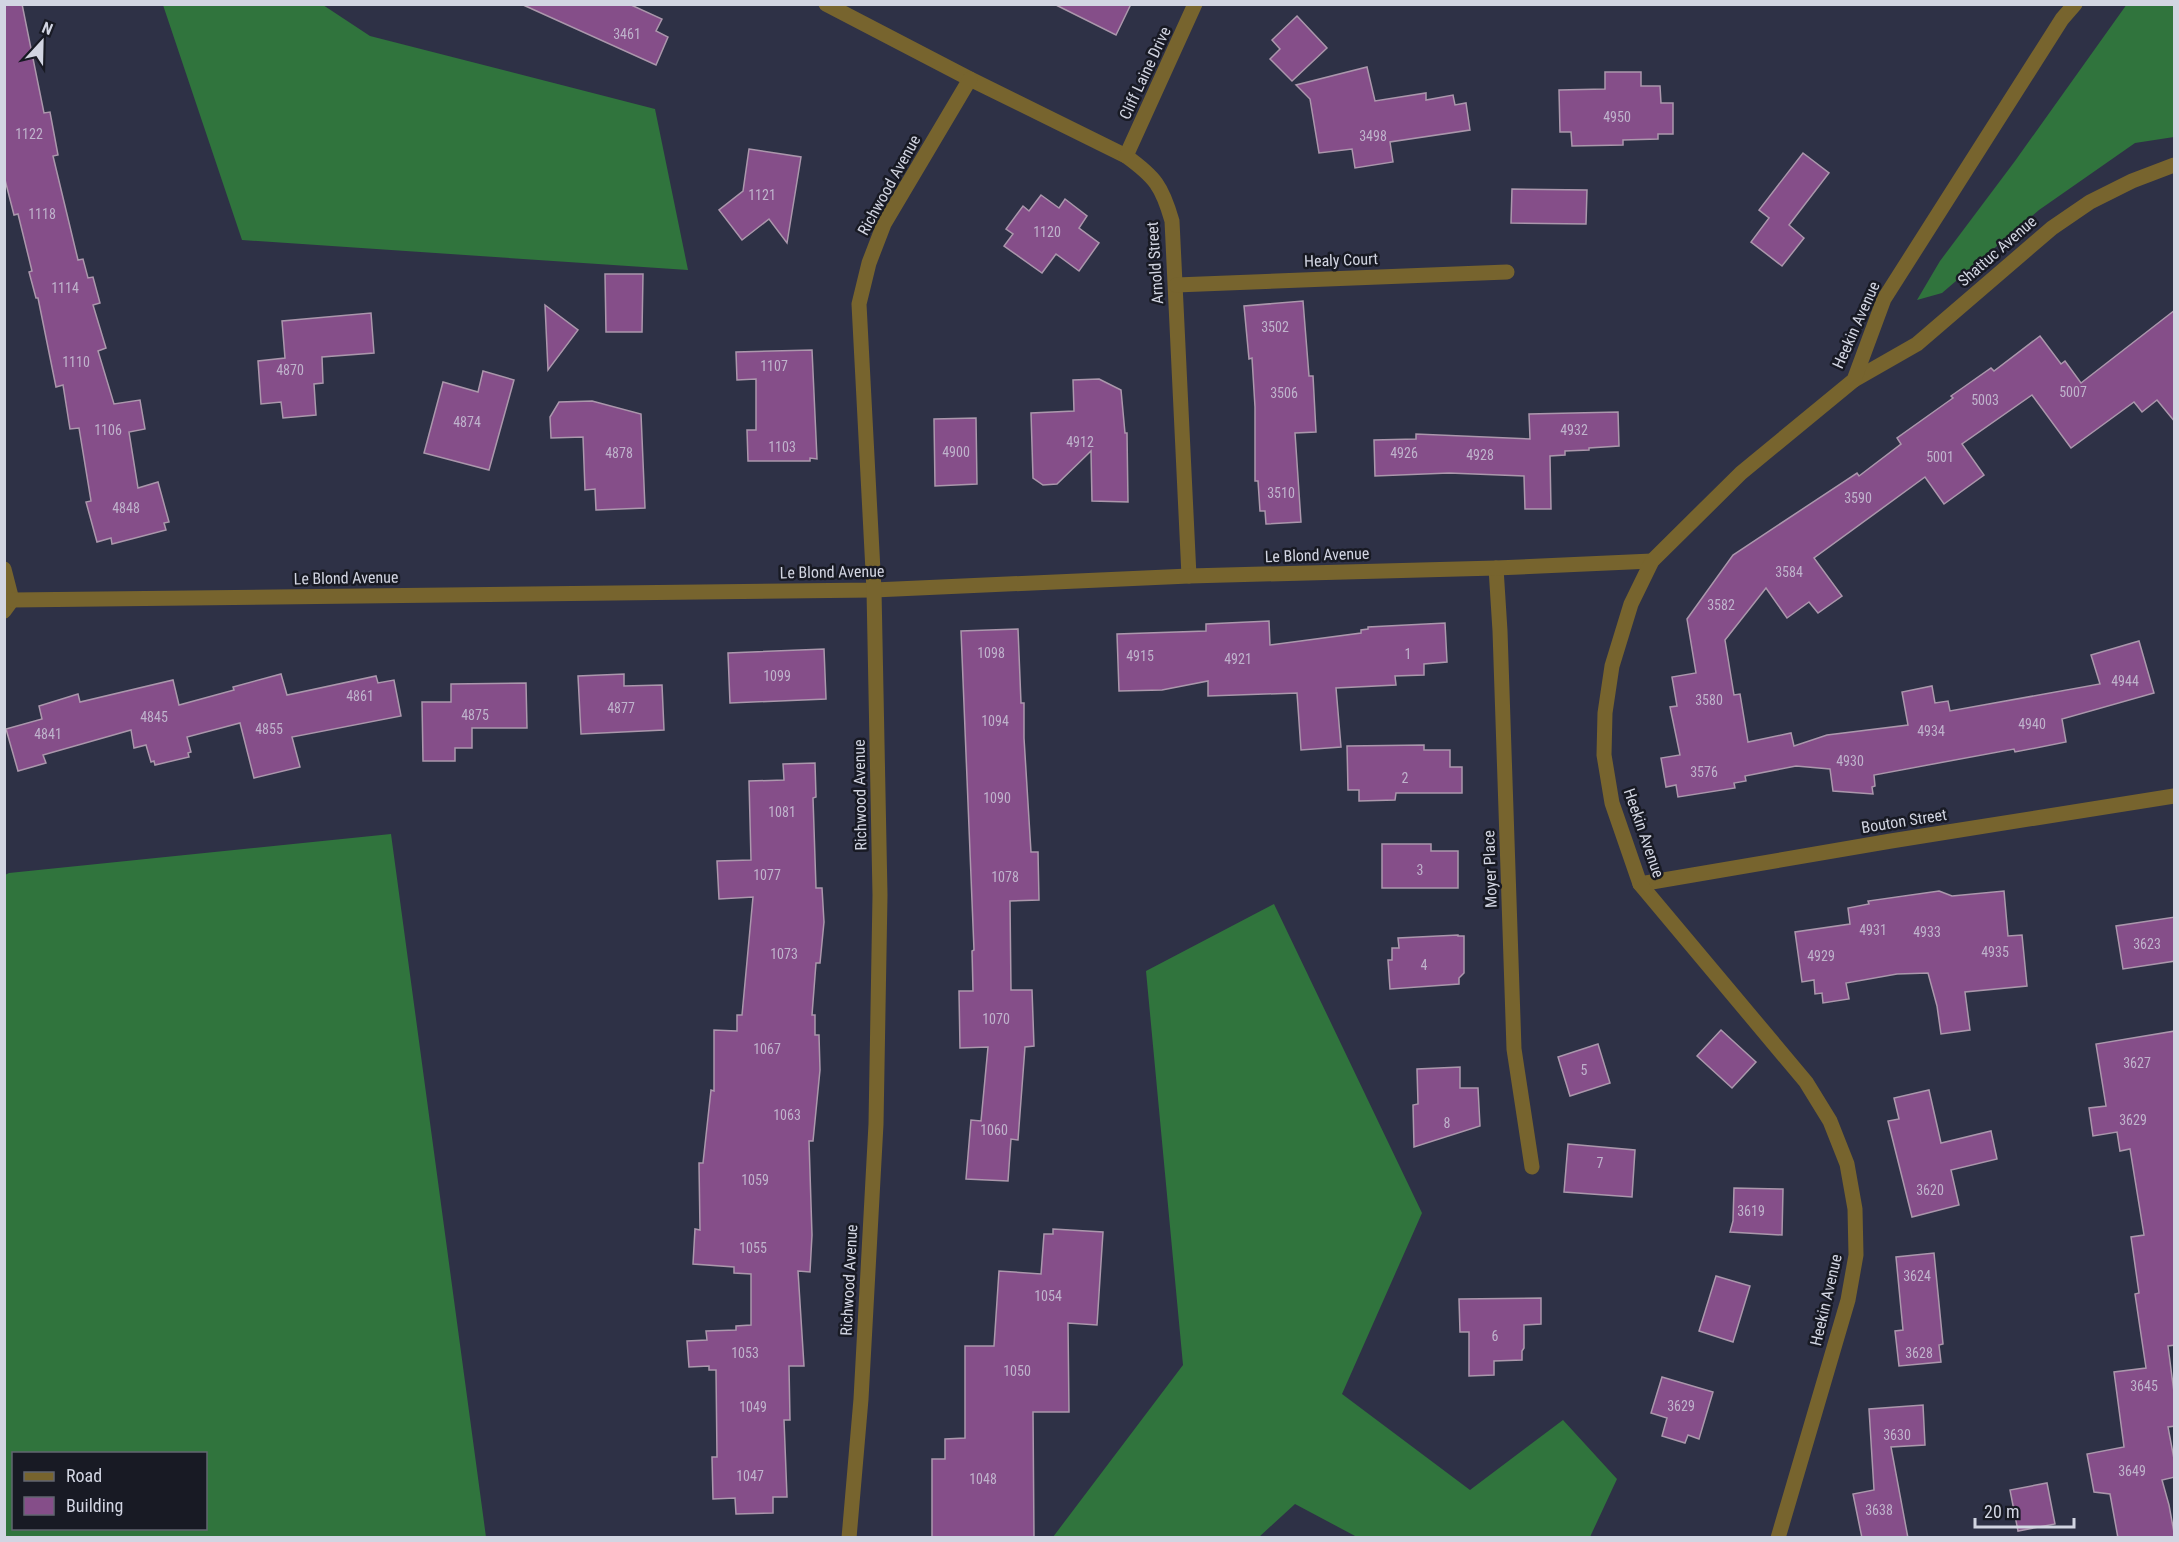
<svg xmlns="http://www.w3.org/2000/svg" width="2179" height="1542" viewBox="0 0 2179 1542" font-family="'Roboto Condensed',sans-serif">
<rect width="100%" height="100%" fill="#2e3146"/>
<!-- forest -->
<g fill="#30743d" fill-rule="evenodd">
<polygon points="2127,4 2174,5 2174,137 2135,143 2039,210 1942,293 1917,300 1940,261 2015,161"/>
<polygon points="163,5 323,5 370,36 655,109 688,270 242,240"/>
<path d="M391 834 486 1537H5V875L9 873ZM14 1454H206V1528H14Z"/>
<polygon points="1274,904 1422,1213 1342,1394 1470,1490 1563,1420 1617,1479 1590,1537 1357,1537 1295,1504 1259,1537 1053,1537 1183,1365 1146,971"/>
</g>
<!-- building -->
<g fill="#854e89" stroke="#ab97ac" stroke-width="1.5">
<polygon points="4,4 22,4 44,113 50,112 58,155 53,156 78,260 83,259 88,278 93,277 100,303 93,305 106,348 98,351 114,404 140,400 145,429 129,432 138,488 158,482 169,522 164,523 166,530 112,544 111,538 97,542 86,502 91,501 79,428 70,429 63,385 56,387 38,298 36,298 29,272 32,271 18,214 14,215 4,176"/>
<polygon points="521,4 629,4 662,19 656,31 668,37 656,65"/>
<polygon points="1054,4 1131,4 1116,35"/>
<polygon points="1297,16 1327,48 1292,81 1270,59 1280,49 1272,40"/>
<polygon points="1367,67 1375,101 1426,93 1426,100 1453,95 1455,105 1466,103 1470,130 1390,142 1393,162 1355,168 1352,149 1319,153 1310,99 1296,85"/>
<polygon points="1605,72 1641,72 1641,86 1660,86 1661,103 1673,103 1673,134 1658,134 1658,139 1623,140 1623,145 1572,146 1571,132 1560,132 1559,90 1605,89"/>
<polygon points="749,149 801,157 787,243 769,219 742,240 719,210 743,191"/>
<polygon points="1803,153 1829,173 1789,225 1804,238 1782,266 1751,242 1769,218 1759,210"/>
<polygon points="1512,189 1587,190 1586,224 1511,223"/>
<polygon points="1041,195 1059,208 1065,199 1087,216 1079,228 1099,243 1079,271 1056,254 1042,273 1004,246 1013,234 1006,229 1023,206 1029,211"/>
<polygon points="605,274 643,274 642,332 606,332"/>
<polygon points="1303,301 1309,376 1313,376 1316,432 1295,433 1301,522 1266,524 1265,511 1260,511 1258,481 1255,481 1255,407 1252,358 1249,359 1244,306"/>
<polygon points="545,305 578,330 548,370"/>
<polygon points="2175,310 2175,422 2157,400 2142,412 2134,402 2071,448 2032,395 1962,444 1984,475 1944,504 1925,477 1814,558 1842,596 1818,613 1809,602 1787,618 1766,588 1725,640 1734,695 1740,694 1748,742 1791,733 1794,746 1827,735 1908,725 1902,692 1932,686 1935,703 1948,701 1950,711 2100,684 2091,655 2139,641 2154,693 2062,719 2066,742 2015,752 2014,749 1874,775 1875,786 1872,787 1873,794 1833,791 1830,769 1796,766 1745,776 1746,781 1734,783 1735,788 1678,797 1676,785 1666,787 1661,758 1680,755 1670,707 1677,706 1672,677 1696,673 1687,619 1733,555 1857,473 1859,476 1901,444 1897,438 1953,398 1951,396 1991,368 1994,371 2040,336 2061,364 2065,361 2081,383"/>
<polygon points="371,313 374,353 322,357 323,383 314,384 316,415 283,418 281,402 261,404 258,361 285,358 282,321"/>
<polygon points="812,350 817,459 810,458 810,461 748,461 747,430 756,430 756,379 737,380 736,352"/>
<polygon points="483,371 514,380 489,470 424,453 443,382 478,392"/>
<polygon points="1099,379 1121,390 1125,433 1127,433 1128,502 1092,501 1091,451 1057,484 1043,485 1033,478 1031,413 1074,411 1073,380"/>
<polygon points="592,401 641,414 645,508 596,510 595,489 585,490 583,437 551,438 550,417 559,402"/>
<polygon points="1618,412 1619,446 1589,448 1589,450 1565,451 1565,455 1550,456 1551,509 1525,509 1524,476 1449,473 1375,476 1374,440 1416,439 1416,434 1530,439 1529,414"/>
<polygon points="976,418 977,484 935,486 934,419"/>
<polygon points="1269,621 1270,645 1361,633 1361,630 1368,629 1368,627 1445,623 1447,662 1424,664 1424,675 1395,676 1396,685 1336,688 1341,747 1301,750 1297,693 1208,696 1208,681 1162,690 1119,691 1117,634 1206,631 1206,624"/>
<polygon points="1018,629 1021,703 1024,703 1024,738 1031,852 1038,852 1039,900 1010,901 1011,990 1032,990 1034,1046 1025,1047 1018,1140 1011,1139 1008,1181 966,1179 971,1120 981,1121 988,1047 960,1048 959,991 973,991 972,951 974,950 961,631"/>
<polygon points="824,649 826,699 730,703 728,653"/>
<polygon points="281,674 287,695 376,676 378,683 394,680 401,716 292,737 300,767 254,778 240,723 187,737 191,752 188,753 189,757 155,765 154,761 151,762 146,745 134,748 131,730 43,755 46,763 18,771 6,729 42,719 39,706 78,694 80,702 173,680 179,705 234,690 233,687"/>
<polygon points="624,674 624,686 662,685 664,730 581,734 578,676"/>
<polygon points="526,683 527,728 472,728 472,748 455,748 455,761 423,761 422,702 451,702 451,684"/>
<polygon points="1424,745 1424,750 1450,750 1450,767 1462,767 1462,793 1396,793 1395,800 1359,801 1359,790 1348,790 1347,746"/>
<polygon points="815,763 816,797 813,798 816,888 822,888 824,922 820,963 816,963 812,1015 815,1015 815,1035 819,1035 820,1070 813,1141 809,1141 812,1235 810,1272 798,1271 804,1366 789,1366 790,1420 784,1420 787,1497 773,1497 773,1513 736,1514 735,1498 713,1499 712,1457 717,1457 716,1370 709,1370 709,1366 689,1367 687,1341 707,1340 706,1331 736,1330 736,1326 751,1325 751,1274 734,1273 734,1267 693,1264 695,1229 700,1230 699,1163 703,1163 711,1090 714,1091 714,1030 737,1031 737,1015 742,1015 753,897 719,899 717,861 751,860 749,781 784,780 783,764"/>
<polygon points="1382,844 1431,844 1431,851 1458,851 1458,888 1382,888"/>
<polygon points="1939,891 1952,896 2004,891 2008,936 2022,935 2027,986 1965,992 1970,1030 1941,1034 1937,1006 1928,973 1897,974 1846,983 1849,999 1823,1003 1822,993 1815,994 1814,980 1802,982 1795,932 1850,924 1848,908 1869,904 1868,901"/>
<polygon points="2175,917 2175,961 2123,969 2116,926"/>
<polygon points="1458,935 1458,936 1464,936 1464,973 1459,978 1459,984 1390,989 1388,960 1392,960 1392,948 1399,948 1398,938"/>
<polygon points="1721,1030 1756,1062 1732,1088 1697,1056"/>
<polygon points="2175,1031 2175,1345 2168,1346 2175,1400 2175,1426 2168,1427 2175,1464 2175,1477 2162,1480 2169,1505 2175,1538 2118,1538 2110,1494 2094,1492 2087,1454 2124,1447 2114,1372 2146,1368 2135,1294 2139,1293 2131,1237 2144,1235 2130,1149 2120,1151 2117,1132 2093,1136 2089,1108 2106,1106 2096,1044"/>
<polygon points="1598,1044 1610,1083 1570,1096 1558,1057"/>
<polygon points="1460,1067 1460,1088 1478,1088 1480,1126 1414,1147 1413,1105 1418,1104 1417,1069"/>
<polygon points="1929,1090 1941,1143 1991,1131 1997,1159 1951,1170 1959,1205 1912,1217 1888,1121 1899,1119 1894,1098"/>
<polygon points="1568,1144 1635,1150 1632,1197 1564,1192"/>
<polygon points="1734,1188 1783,1189 1782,1235 1730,1232 1733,1221"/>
<polygon points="1053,1229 1103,1232 1097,1325 1068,1323 1069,1412 1033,1412 1034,1538 932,1538 932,1459 945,1459 945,1439 965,1438 965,1346 994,1346 999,1271 1041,1274 1044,1234 1053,1234"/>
<polygon points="1934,1253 1943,1344 1939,1345 1941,1362 1899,1366 1895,1331 1903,1330 1896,1257"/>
<polygon points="1716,1276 1750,1286 1733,1342 1699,1331"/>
<polygon points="1541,1298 1541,1324 1524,1325 1524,1348 1522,1351 1522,1360 1494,1361 1494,1375 1469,1376 1469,1332 1460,1332 1459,1299"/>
<polygon points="1662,1377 1713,1392 1699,1439 1688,1435 1685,1443 1662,1436 1667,1418 1651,1413"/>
<polygon points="1923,1405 1925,1445 1891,1447 1908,1538 1862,1538 1853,1494 1874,1490 1869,1409"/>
<polygon points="2047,1483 2055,1524 2018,1531 2010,1490"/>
</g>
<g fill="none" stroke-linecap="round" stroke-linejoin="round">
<!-- minor -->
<g stroke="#77642e" stroke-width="15">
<path d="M826 4 970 79 1126 156C1155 177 1162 186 1172 221L1189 576"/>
<polyline points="1126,156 1195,4"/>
<polyline points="1176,285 1507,272"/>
<polyline points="1854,380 1917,344 2052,228 2090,202 2132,181 2174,165"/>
<polyline points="1496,568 1500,631 1514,1049 1532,1167"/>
<polyline points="4,569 12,600 4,611"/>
<polyline points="12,600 874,590 1189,576 1496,568 1652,561"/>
<polyline points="1640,884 1891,841 2174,796"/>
<polyline points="849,1538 861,1399 876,1124 880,895 874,590 859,304 869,263 884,224 970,79"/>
<polyline points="1778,1538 1848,1300 1856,1255 1855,1209 1847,1164 1830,1121 1806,1082 1640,884 1612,803 1604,755 1605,713 1612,666 1631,604 1652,561 1741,473 1854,380 1884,299 2062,19 2075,4"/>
</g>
</g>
<g text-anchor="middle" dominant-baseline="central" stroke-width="5" stroke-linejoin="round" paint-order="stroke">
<!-- number labels -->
<g font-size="14" fill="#bfb3cc">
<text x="627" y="34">3461</text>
<text x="1617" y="117">4950</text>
<text x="29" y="134">1122</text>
<text x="1373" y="136">3498</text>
<text x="762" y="195">1121</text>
<text x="42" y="214">1118</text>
<text x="1047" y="232">1120</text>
<text x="65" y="288">1114</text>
<text x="1275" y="327">3502</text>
<text x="76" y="362">1110</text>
<text x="774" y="366">1107</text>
<text x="290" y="370">4870</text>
<text x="2073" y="392">5007</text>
<text x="1284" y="393">3506</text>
<text x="1985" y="400">5003</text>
<text x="467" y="422">4874</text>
<text x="108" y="430">1106</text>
<text x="1574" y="430">4932</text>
<text x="1080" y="442">4912</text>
<text x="782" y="447">1103</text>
<text x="956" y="452">4900</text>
<text x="619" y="453">4878</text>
<text x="1404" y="453">4926</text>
<text x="1480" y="455">4928</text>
<text x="1940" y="457">5001</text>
<text x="1281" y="493">3510</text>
<text x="1858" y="498">3590</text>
<text x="126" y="508">4848</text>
<text x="1789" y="572">3584</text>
<text x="1721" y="605">3582</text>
<text x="991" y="653">1098</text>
<text x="1408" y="654">1</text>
<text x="1140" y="656">4915</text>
<text x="1238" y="659">4921</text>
<text x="777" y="676">1099</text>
<text x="2125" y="681">4944</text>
<text x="360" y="696">4861</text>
<text x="1709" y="700">3580</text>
<text x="621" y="708">4877</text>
<text x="475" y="715">4875</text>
<text x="154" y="717">4845</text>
<text x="995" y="721">1094</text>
<text x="2032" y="724">4940</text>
<text x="269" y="729">4855</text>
<text x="1931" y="731">4934</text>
<text x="48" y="734">4841</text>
<text x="1850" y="761">4930</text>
<text x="1704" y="772">3576</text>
<text x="1405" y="778">2</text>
<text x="997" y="798">1090</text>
<text x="782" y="812">1081</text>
<text x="1420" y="870">3</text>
<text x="767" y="875">1077</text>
<text x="1005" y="877">1078</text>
<text x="1873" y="930">4931</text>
<text x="1927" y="932">4933</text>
<text x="2147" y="944">3623</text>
<text x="1995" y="952">4935</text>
<text x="784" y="954">1073</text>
<text x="1821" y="956">4929</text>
<text x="1424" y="965">4</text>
<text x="996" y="1019">1070</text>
<text x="767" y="1049">1067</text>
<text x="2137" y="1063">3627</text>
<text x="1584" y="1070">5</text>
<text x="787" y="1115">1063</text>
<text x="2133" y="1120">3629</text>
<text x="1447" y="1123">8</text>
<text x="994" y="1130">1060</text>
<text x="1600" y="1163">7</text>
<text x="755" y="1180">1059</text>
<text x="1930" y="1190">3620</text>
<text x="1751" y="1211">3619</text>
<text x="753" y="1248">1055</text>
<text x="1917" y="1276">3624</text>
<text x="1048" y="1296">1054</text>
<text x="1495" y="1336">6</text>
<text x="745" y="1353">1053</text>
<text x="1919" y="1353">3628</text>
<text x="1017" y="1371">1050</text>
<text x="2144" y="1386">3645</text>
<text x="1681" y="1406">3629</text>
<text x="753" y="1407">1049</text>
<text x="1897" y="1435">3630</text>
<text x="2132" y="1471">3649</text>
<text x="750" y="1476">1047</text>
<text x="983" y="1479">1048</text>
<text x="1879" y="1510">3638</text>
</g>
<!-- street labels -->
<g font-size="16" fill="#d2d5e2" stroke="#181a24">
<text transform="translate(1145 73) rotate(-65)">Cliff Laine Drive</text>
<text transform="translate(889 185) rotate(-61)">Richwood Avenue</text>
<text transform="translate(1997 251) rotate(-41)">Shattuc Avenue</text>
<text transform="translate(1341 260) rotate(-2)">Healy Court</text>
<text transform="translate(1155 263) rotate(-94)">Arnold Street</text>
<text transform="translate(1856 325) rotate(-66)">Heekin Avenue</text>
<text transform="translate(1317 555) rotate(-2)">Le Blond Avenue</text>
<text transform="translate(832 572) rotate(-1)">Le Blond Avenue</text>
<text transform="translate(346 578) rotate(-1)">Le Blond Avenue</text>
<text transform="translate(860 795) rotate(-91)">Richwood Avenue</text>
<text transform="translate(1904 821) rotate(-9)">Bouton Street</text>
<text transform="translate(1644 833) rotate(71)">Heekin Avenue</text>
<text transform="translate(1490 869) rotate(-92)">Moyer Place</text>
<text transform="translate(849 1280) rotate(-87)">Richwood Avenue</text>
<text transform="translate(1826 1300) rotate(-77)">Heekin Avenue</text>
</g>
</g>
<!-- border -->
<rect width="2179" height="1542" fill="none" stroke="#d2d5e2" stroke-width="12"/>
<!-- legend -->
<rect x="12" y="1452" width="195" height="78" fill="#181a24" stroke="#626570" stroke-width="1.5"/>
<rect x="24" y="1472" width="30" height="9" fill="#77642e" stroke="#626570" stroke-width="1.5"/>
<text x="66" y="1482" font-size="18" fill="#d2d5e2">Road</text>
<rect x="24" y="1497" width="30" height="18" fill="#854e89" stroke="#626570" stroke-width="1.5"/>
<text x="66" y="1512" font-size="18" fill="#d2d5e2">Building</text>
<!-- north arrow -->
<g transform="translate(42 42) rotate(22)" stroke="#181a24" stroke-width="4.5" paint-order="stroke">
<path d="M0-4.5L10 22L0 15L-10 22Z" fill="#d2d5e2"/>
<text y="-9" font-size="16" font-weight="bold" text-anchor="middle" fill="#d2d5e2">N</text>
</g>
<!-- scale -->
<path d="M1975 1518v9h99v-9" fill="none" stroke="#d2d5e2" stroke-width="3"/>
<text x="1984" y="1518" font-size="18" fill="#d2d5e2" stroke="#181a24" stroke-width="4.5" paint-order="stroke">20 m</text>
</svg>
